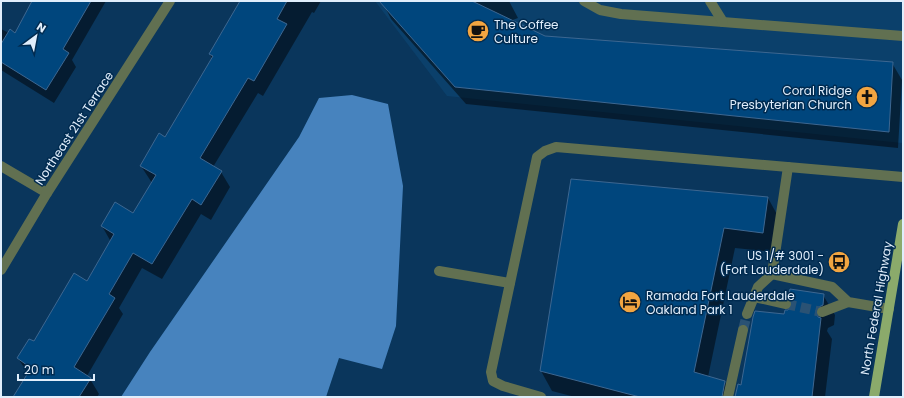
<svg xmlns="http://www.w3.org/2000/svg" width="904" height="398" viewBox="0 0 904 398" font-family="Poppins,sans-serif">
<rect width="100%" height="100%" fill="#0a365c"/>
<!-- built -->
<polygon fill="#0b406b" points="375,1 902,1 902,143 447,96"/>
<!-- water -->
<polygon fill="#4783be" points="352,95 388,104 403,186 396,326 382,369 339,358 326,397 121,397 150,352 299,137 319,98"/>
<!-- shadow -->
<g fill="#0007">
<polygon points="34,1 106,1 72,60 76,67 54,103 1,70 1,29 9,33 15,34"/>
<polygon points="241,1 321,1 314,13 312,12 263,96 258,93 213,167 221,172 230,187 211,220 201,214 162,279 142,268 119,308 123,314 87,376 90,379 99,394 97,397 13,397 28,374 18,358 34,343 87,282 111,242 102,226 134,214 152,183 141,166 165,138 212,59 210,54"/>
<polygon points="382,1 509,1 518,18 510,21 545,37 892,63 902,80 898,148 466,104 391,19"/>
<polygon points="571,181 768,198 779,218 774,252 735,248 708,377 724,381 733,397 575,397 552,391 541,371"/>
<polygon points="823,295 835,315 834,325 828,328 827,331 832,339 825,397 735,397 785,315 793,305 789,298"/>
</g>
<!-- building -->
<g fill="#00467d" stroke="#3d6791">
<polygon points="32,1 91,1 63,49 69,53 46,90 1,62 1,44 10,29 15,33"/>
<polygon points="240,1 287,1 277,19 287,24 254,81 248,78 200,158 222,171 201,205 192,199 152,264 133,253 109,294 115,298 74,367 91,378 79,397 13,397 31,368 17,358 29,339 34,341 74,273 87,281 114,234 101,226 115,202 133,213 156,175 140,166 159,133 165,137 213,56 209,54"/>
<polygon points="379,1 472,1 545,36 893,62 889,132 455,87"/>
<polygon points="571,179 768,197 763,233 724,228 694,372 725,381 722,397 640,397 540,371"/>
<polygon points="790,289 824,294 823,305 817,308 816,311 818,317 821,318 812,397 735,397 738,384 741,385 753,317 755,311 784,314 785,310 788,310 792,306 792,302 788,298"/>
</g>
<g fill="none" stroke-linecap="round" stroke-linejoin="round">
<!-- minor-tunnel -->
<g stroke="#2a5274" stroke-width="10" stroke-dasharray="10 5" stroke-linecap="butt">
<polyline points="786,304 822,312"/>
<polyline points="743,330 747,314"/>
</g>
<!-- minor -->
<g stroke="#617051" stroke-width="10">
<polyline points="584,1 600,10 621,14 903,36"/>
<polyline points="710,1 723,22"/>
<polyline points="1,166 47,193"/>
<polyline points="1,270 47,193 170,1"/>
<polyline points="439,271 510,283"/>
<polyline points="772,274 832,287 848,302 889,309"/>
<polyline points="754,297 786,304"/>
<polyline points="822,312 848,302"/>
<polyline points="747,314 758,287 772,274 788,167"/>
<polyline points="541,397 503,386 493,381 491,372 537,157 545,151 556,147 903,177"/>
<polyline points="728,397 743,330"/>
</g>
<!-- major -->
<polyline stroke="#8baa6b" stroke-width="10" points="874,397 903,224"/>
</g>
<!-- icons -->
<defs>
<g id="cafe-disc" transform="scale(1.15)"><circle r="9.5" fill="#f2a541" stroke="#002b50"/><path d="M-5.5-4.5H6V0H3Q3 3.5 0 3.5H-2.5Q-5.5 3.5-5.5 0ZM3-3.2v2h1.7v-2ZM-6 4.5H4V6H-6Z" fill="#111"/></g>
<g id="church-disc" transform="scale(1.15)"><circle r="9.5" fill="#f2a541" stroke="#002b50"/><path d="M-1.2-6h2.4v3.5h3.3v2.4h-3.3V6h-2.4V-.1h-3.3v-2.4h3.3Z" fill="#111"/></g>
<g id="bus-disc" transform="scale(1.15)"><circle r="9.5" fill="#f2a541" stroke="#002b50"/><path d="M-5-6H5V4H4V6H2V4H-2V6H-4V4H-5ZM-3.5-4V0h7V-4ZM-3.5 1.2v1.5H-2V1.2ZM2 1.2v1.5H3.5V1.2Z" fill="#111"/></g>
<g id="hotel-disc" transform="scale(1.15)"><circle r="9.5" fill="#f2a541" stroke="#002b50"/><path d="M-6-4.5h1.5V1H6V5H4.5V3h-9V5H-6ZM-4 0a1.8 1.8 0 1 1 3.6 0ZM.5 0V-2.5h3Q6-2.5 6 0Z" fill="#111"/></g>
</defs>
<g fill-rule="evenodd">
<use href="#cafe-disc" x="478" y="31"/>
<use href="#church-disc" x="867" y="97"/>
<use href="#bus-disc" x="839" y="262"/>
<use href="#hotel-disc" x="630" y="302"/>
</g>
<g text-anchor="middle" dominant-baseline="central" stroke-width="3" stroke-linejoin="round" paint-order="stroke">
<!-- poi labels -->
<g font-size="12" fill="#e0eefc" stroke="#002b50" text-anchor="start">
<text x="494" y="24">The Coffee<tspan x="494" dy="14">Culture</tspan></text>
<text x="852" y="90" text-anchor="end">Coral Ridge<tspan x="852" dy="14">Presbyterian Church</tspan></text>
<text x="824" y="255" text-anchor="end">US 1/# 3001 -<tspan x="824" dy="14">(Fort Lauderdale)</tspan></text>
<text x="646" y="295">Ramada Fort Lauderdale<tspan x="646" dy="14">Oakland Park 1</tspan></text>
</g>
<!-- street labels -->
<g font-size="12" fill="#e0eefc" stroke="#002b50">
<text transform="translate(74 128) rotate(-57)">Northeast 21st Terrace</text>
<text transform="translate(876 308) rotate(-80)">North Federal Highway</text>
</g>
</g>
<!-- border -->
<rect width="904" height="398" fill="none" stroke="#e0eefc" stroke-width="4"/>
<!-- north arrow -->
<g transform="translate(36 36) rotate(32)" stroke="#002b50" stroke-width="3" paint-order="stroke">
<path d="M0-3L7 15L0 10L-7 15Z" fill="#e0eefc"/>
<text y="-6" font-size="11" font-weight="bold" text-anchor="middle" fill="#e0eefc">N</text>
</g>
<!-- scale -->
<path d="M18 374v6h76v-6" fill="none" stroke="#e0eefc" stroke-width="2"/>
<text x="24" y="374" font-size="12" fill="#e0eefc" stroke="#002b50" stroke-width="3" paint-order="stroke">20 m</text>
</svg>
